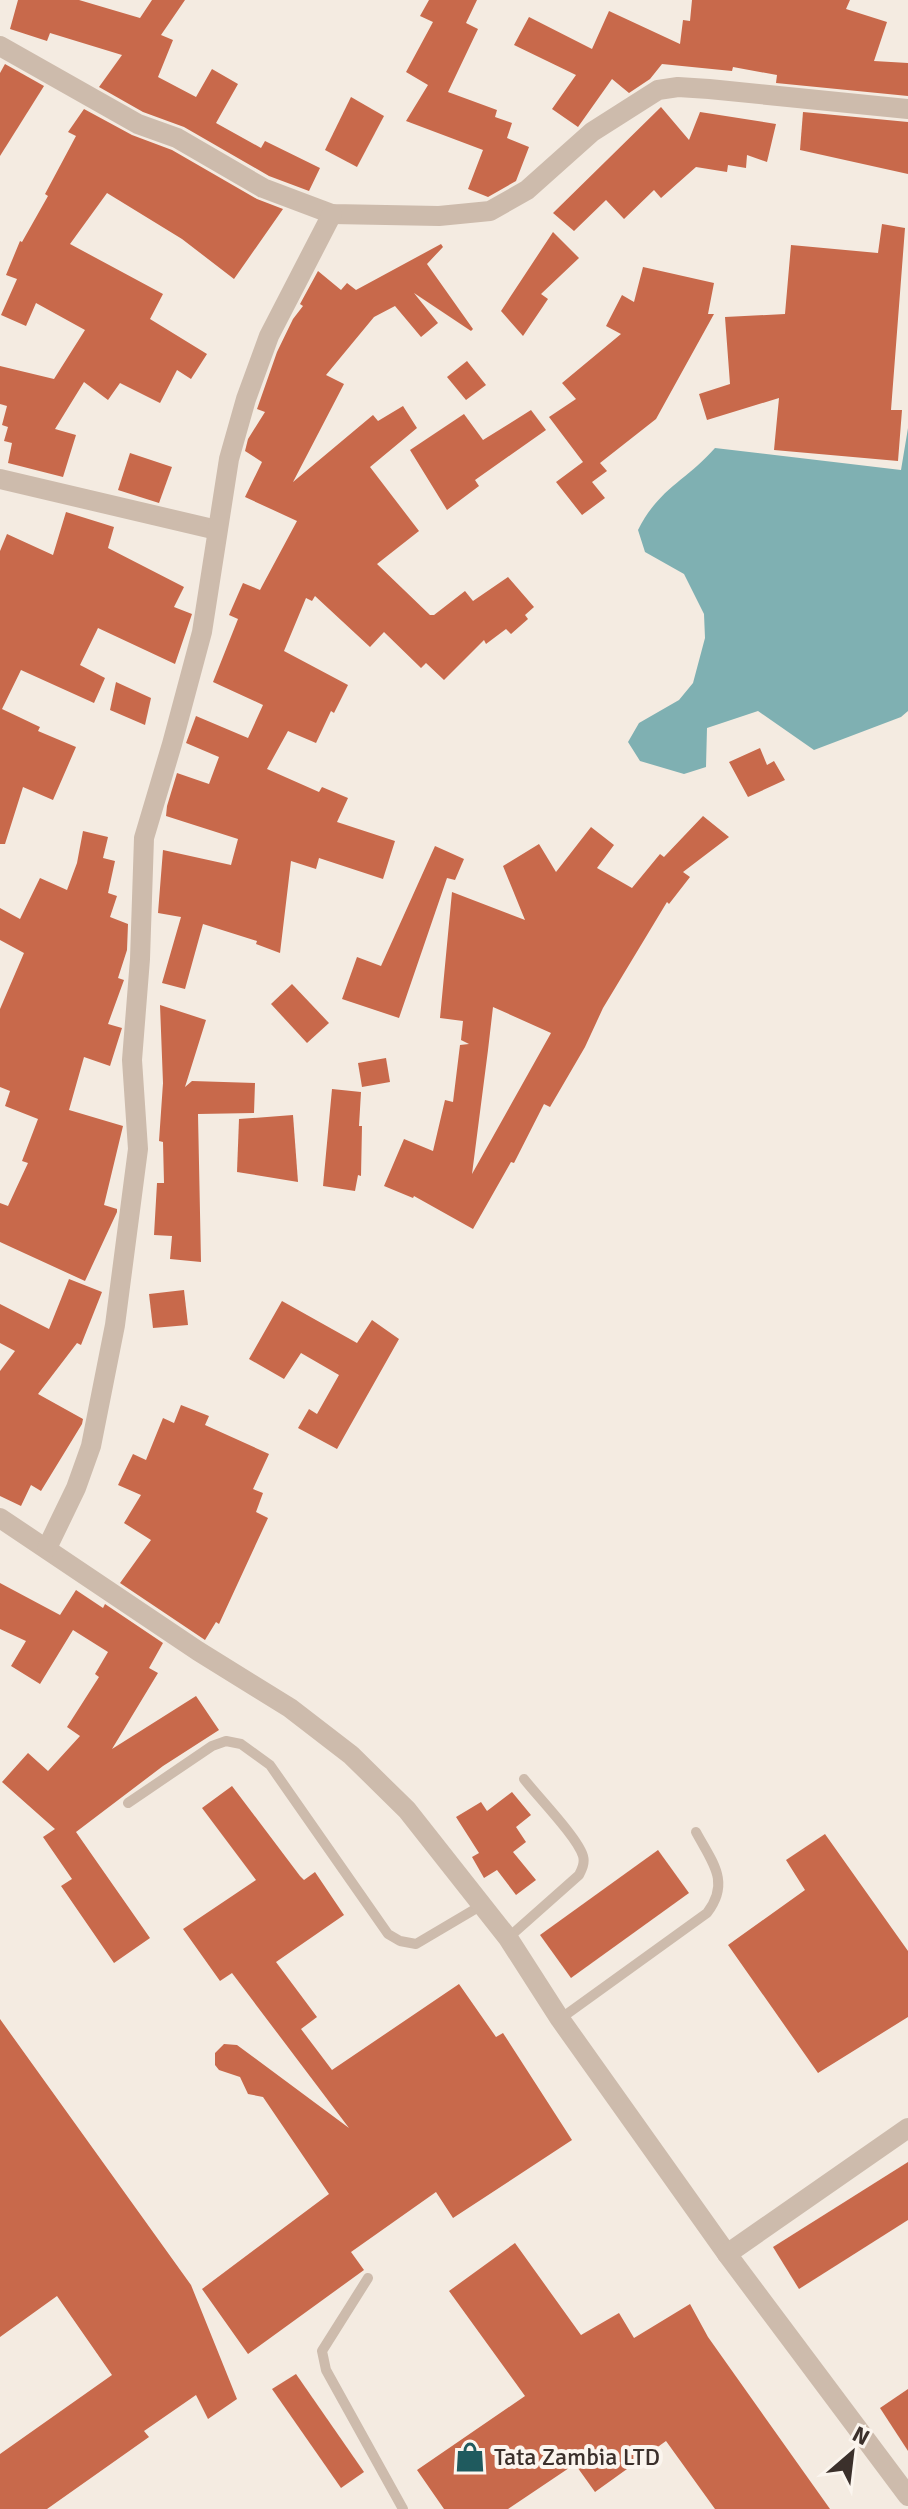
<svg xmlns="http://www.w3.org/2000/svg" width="908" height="2509" viewBox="0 0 908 2509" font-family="Signika,sans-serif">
<rect width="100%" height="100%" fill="#f4ebe1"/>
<!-- water -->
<path fill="#7fb0b2" d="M908 428V711L901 717 814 750 758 711 707 728 706 767 684 774 640 761 628 742 639 723 679 700 693 683 705 638 704 614 684 574 645 552 638 530C659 488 686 481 715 448L901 470Z"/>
<!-- building -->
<g fill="#c8694b" fill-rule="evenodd">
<polygon points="18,0 79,0 140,18 152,0 185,0 161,35 173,40 158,77 196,97 212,69 238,84 216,123 261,148 265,141 320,168 309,191 269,176 184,127 143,112 99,87 122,55 50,33 47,41 10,29"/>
<polygon points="429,0 477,0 466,23 478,29 448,92 497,110 495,117 512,123 507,138 529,147 516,181 488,197 468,189 483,150 406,121 428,85 406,72 433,22 420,16"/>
<polygon points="692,0 850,0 846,9 887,22 874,61 908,63 908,96 776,83 777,75 733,67 732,71 662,64 650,79 629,93 612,79 578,127 552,109 576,75 514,45 529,17 592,49 609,11 680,44 683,20 690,21"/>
<polygon points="5,64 44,86 0,156 0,73"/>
<polygon points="351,97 384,116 357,167 325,150"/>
<polygon points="661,107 689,140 700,112 776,124 767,162 747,155 746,168 728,165 727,172 696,167 661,198 654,190 624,219 606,200 574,231 553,213"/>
<polygon points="84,109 132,135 172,150 257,199 283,209 234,279 182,239 107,193 70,244 163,294 150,319 207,354 191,379 177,370 160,403 120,383 108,400 84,382 55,429 76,435 63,477 8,463 12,443 4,441 8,427 2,425 7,406 0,404 0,366 54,379 85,330 36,303 26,326 1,315 17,279 6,275 20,241 22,242 48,196 45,194 76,136 68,132"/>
<polygon points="803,112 908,122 908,174 800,150"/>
<polygon points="882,224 905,228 891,410 902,410 898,461 774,450 779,398 707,420 699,394 730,384 725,317 785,314 791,245 878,253"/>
<polygon points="553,232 579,258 541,294 548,299 523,336 501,311"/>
<polygon points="441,244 443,247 427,264 473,329 471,331 414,293 438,323 421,337 395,306 374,317 326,375 344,384 293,482 373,415 378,421 403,406 417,428 370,467 419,531 377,564 430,615 434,615 465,591 473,601 508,577 534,607 525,615 528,619 511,634 506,629 486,644 484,640 444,680 426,663 421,668 384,632 370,647 315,596 312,601 306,598 284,651 348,685 334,713 331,711 316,743 288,731 267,769 319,792 322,787 348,798 337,822 395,841 383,879 319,858 316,869 291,861 280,953 256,944 257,941 203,924 185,989 162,983 181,917 158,913 163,850 231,865 238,839 166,816 167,806 177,773 209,784 219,757 186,743 196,716 248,738 263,705 213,682 238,619 229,615 243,583 260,590 297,521 245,497 262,462 245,451 248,439 265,412 257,409 277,352 293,319 303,306 300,304 318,271 341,290 347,283 356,290"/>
<polygon points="643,267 714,283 708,314 714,314 656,419 600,463 607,471 592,482 605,498 582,515 556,482 583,462 549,417 576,399 562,383 621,334 606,326 622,295 634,302"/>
<polygon points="467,361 486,385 466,400 447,377"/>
<polygon points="531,410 546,430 475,480 479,486 447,510 410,450 464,414 483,440"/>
<polygon points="130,453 172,467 159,503 118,490"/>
<polygon points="66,512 114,527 108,548 184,587 174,607 192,614 175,664 98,628 80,665 105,678 94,703 21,670 2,709 40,727 38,731 76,747 53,800 23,787 5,844 0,844 0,551 7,534 53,555"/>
<polygon points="116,682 151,698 145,725 110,710"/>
<polygon points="760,748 767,765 774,761 785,780 748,797 729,762"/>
<path d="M703 816 729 837 683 872 690 877 669 904 667 902 603 1008 585 1047 550 1107 544 1104 514 1163 511 1162 473 1229 414 1196 413 1198 384 1186 404 1139 433 1151 445 1100 453 1102 460 1045 469 1044 461 1040 463 1021 440 1018 452 892 525 920 503 866 539 844 556 872 591 827 614 845 597 868 632 888 660 854 664 857ZM493 1007 551 1033 472 1174 488 1050Z"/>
<polygon points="83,831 108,837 103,858 115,861 108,893 117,896 110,917 128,924 127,950 118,978 124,980 108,1024 122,1028 110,1066 84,1057 69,1110 123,1126 104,1205 117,1209 117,1212 85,1281 0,1242 0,1203 8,1206 28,1163 22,1161 38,1119 5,1106 10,1091 0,1087 0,1009 24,953 0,940 0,908 20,919 40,878 67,890 77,863"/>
<polygon points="435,846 464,859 455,880 447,878 399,1018 342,999 357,957 381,966"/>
<polygon points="292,984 329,1023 307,1043 271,1004"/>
<polygon points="160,1005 206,1020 185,1087 192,1081 255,1083 254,1113 198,1114 201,1262 170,1259 172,1236 154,1235 157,1183 164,1183 163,1142 159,1141 163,1083"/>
<polygon points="386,1058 390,1082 362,1087 358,1063"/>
<polygon points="332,1089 361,1092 359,1126 362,1126 361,1176 358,1175 355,1191 323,1186"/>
<polygon points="293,1115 298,1182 237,1172 239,1119"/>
<polygon points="69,1279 102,1292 81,1345 77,1343 38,1394 83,1419 82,1424 41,1491 31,1485 21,1506 0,1496 0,1371 15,1351 0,1343 0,1304 49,1329"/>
<polygon points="184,1290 188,1325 153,1328 149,1294"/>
<polygon points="282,1301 357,1343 372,1320 399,1339 337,1449 298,1428 309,1409 317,1414 339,1375 301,1353 284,1379 249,1359"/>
<polygon points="181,1405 209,1416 205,1425 269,1454 253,1489 263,1493 256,1512 268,1518 219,1624 216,1622 205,1640 120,1583 151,1540 124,1523 141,1495 118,1485 133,1454 146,1460 163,1418 174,1423"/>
<polygon points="0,1583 60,1615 76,1590 103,1608 105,1604 163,1643 149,1668 158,1673 112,1749 196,1696 219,1730 163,1766 76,1832 150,1938 114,1963 61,1886 72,1879 43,1837 55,1829 2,1782 28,1753 48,1771 80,1736 67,1727 99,1677 95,1674 108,1652 73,1630 40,1684 11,1666 26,1641 0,1629"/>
<polygon points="232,1786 300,1876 304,1880 315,1872 344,1915 276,1962 317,2017 301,2029 332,2070 459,1984 496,2037 503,2033 572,2140 453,2218 436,2192 351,2252 364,2270 248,2354 202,2289 329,2194 263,2097 248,2094 240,2077 219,2070 215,2065 215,2053 224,2044 237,2045 349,2128 232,1973 220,1981 183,1929 256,1880 202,1808"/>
<polygon points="512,1792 531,1815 516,1827 526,1842 513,1852 536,1880 516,1895 497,1870 484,1878 472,1857 479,1853 456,1817 481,1802 487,1811"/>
<polygon points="825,1834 908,1951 908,2017 818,2073 728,1945 805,1890 786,1860"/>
<polygon points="658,1850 689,1893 571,1978 540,1935"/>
<polygon points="0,2019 191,2285 237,2399 208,2419 196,2395 144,2431 149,2437 47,2509 0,2509 0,2454 112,2375 57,2296 0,2337"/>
<polygon points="908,2162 908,2220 799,2289 773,2247"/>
<polygon points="515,2243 581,2335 619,2313 634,2338 690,2304 708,2337 830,2509 715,2509 666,2441 595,2492 575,2464 508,2509 444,2509 417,2470 525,2396 449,2291"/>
<polygon points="296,2374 364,2472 341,2488 272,2389"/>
<polygon points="908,2389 908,2451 880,2408"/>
</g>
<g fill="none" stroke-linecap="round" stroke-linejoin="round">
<!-- service -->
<g stroke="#cdbbac" stroke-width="10">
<polyline points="128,1803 212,1746 226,1741 241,1744 270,1765 388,1934 400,1941 416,1944 482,1905"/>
<path d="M508 1938 579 1875C582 1869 585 1863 583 1856 578 1838 537 1796 524 1779"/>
<path d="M560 2019 707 1913C731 1882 712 1862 696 1832"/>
<polyline points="368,2278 322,2351 326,2370 403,2509"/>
</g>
<!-- minor -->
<g stroke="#cdbbac" stroke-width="20">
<polyline points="0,46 138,124 177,138 263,188 332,214 439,216 490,211 527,190 592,132 658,90 678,87 709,89 908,109"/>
<polyline points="0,479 217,530"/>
<polyline points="0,1518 198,1651 290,1708 351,1755 407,1810 508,1938 560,2019 727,2254 908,2496"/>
<polyline points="47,1548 76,1488 91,1446 115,1325 138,1149 132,1060 140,959 144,838 172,744 202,632 229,459 246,399 269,336 332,214"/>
<polyline points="727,2254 908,2128"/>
</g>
</g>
<!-- icons -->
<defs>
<g id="shop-bare" transform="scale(2.4)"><path d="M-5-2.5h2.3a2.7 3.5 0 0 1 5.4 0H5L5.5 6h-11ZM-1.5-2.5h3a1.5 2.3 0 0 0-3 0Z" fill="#1f5a5e" stroke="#fbf5ee" stroke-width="2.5" paint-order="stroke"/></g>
</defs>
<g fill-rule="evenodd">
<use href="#shop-bare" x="470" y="2457"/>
</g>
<g text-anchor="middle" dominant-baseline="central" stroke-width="8" stroke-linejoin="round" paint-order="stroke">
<!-- poi labels -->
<g font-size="24" fill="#3b302b" stroke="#fbf5ee" text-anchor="start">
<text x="494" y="2457">Tata Zambia LTD</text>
</g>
</g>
<!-- north arrow -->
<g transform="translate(852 2453) rotate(28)" stroke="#fbf5ee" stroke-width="6" paint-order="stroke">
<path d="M0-6L14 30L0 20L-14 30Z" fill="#3b302b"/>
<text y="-12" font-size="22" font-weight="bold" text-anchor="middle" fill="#3b302b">N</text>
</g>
</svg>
